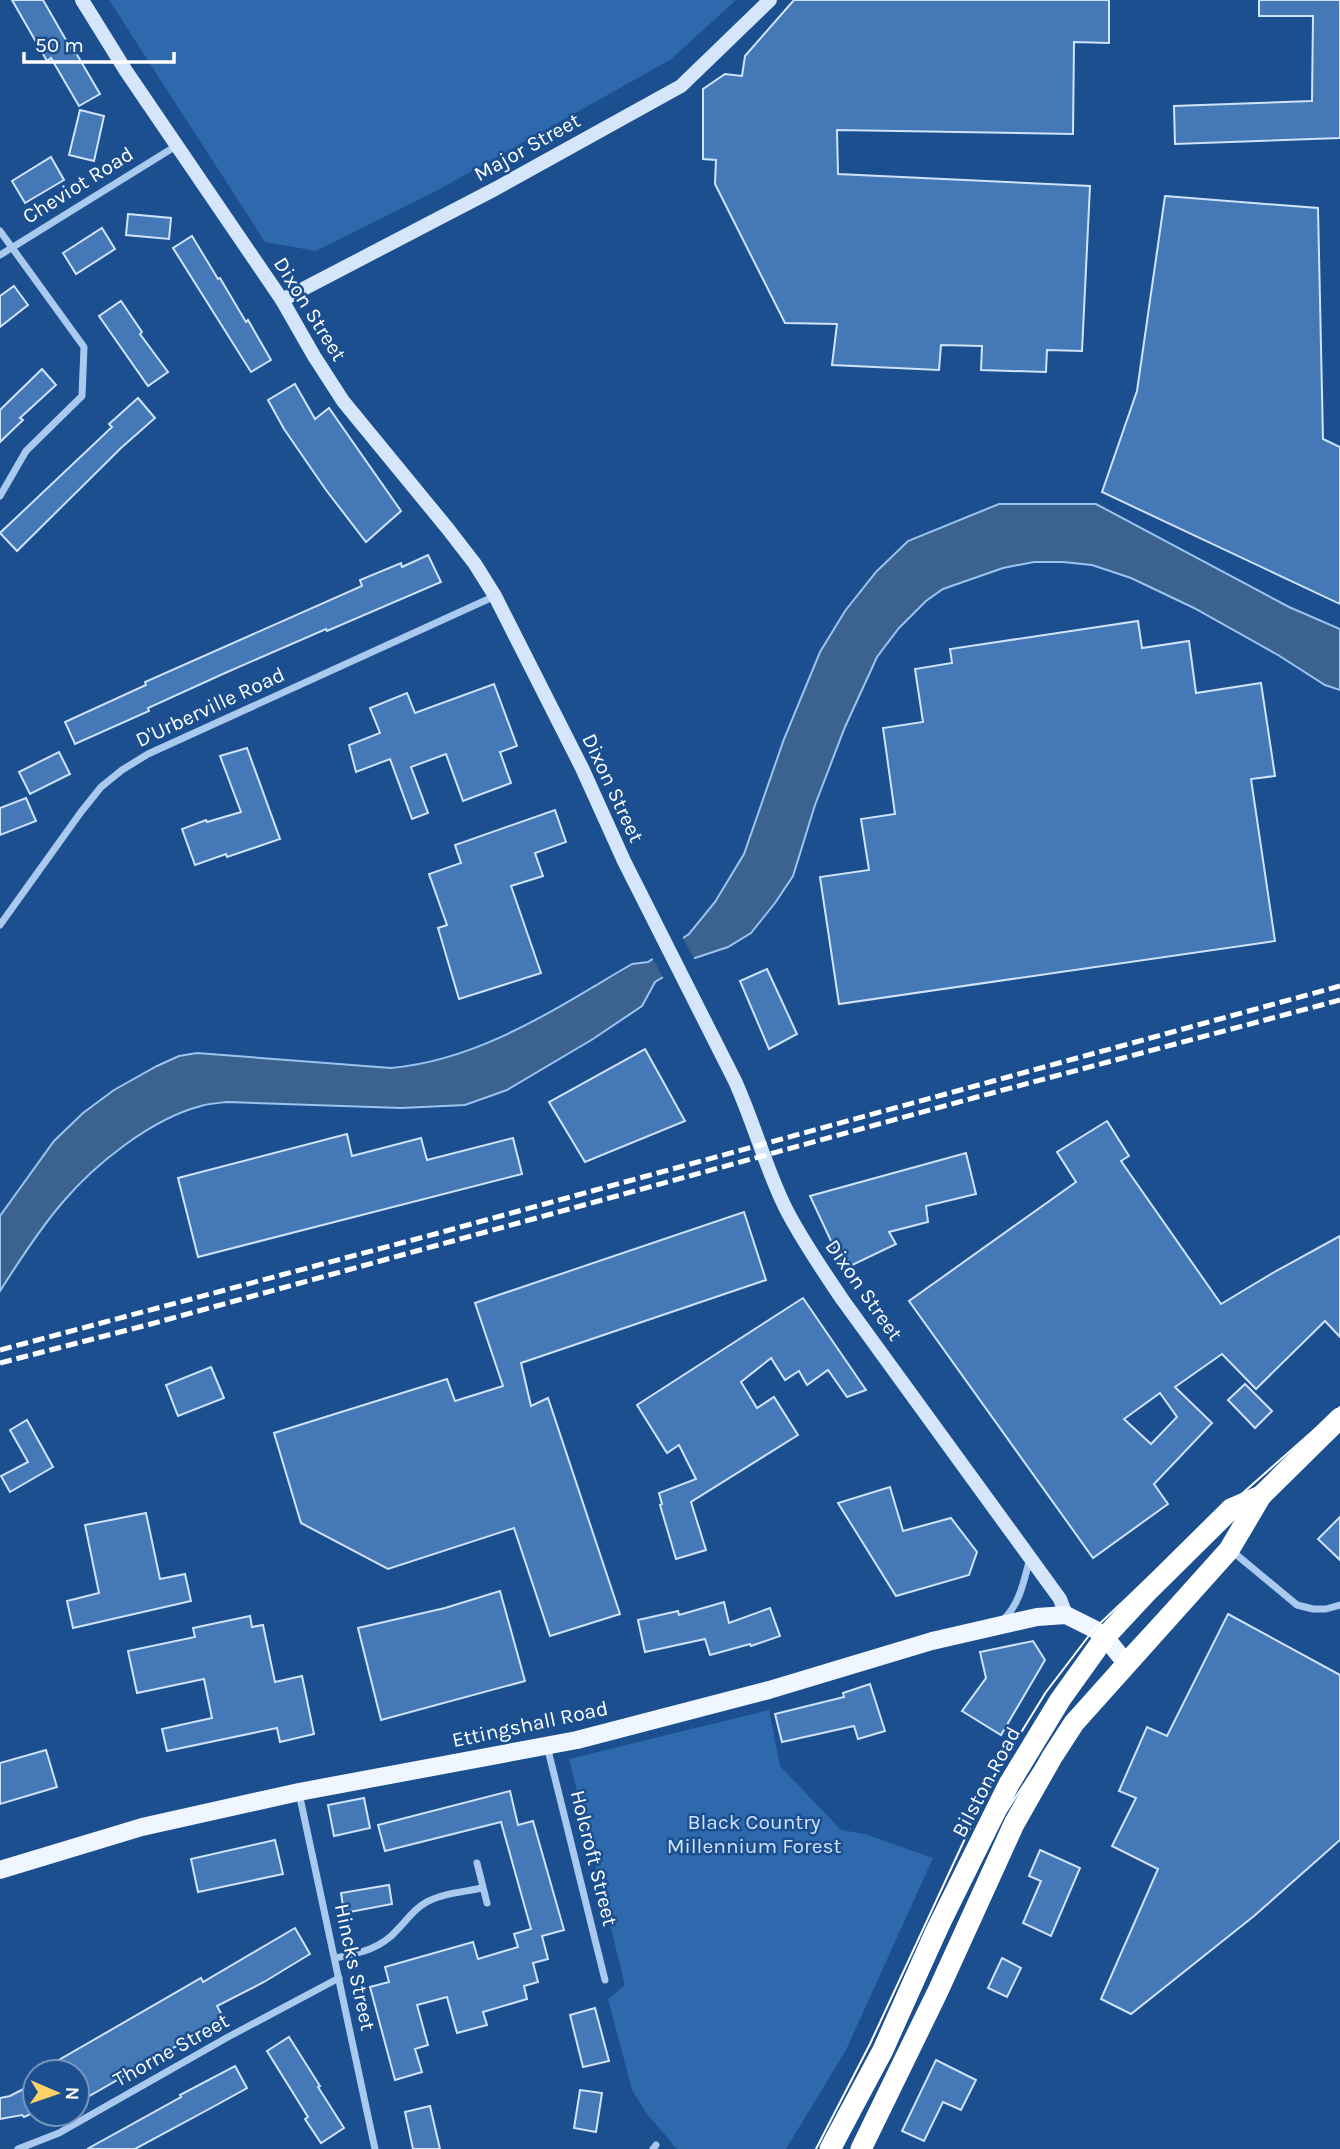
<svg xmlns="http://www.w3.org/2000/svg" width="1340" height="2149" viewBox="0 0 1340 2149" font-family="Karla,sans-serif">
<rect width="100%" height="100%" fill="#1b4f8f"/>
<!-- green -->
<g fill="#2e69ad">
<polygon points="109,0 736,0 670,60 438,190 316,251 265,242"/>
<polygon points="769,1710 780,1766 841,1830 865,1834 933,1858 846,2050 786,2149 677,2149 647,2114 632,2090 608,1999 625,1985 569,1759"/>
</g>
<!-- water -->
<path fill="#3c6290" stroke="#9cc4f0" stroke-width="2" d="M999 504H1096L1289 607 1340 629V690L1325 685 1278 655 1194 608 1131 578 1092 565 1063 562H1034L1003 568 943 589 926 601 899 628 877 657 845 727 815 805 793 876 775 903 751 933 728 947 695 958 655 982 642 1006 593 1039 507 1090 465 1105 401 1108 228 1102C219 1103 210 1103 201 1106 151 1119 95 1164 62 1203 39 1230 19 1261 0 1291V1216L54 1141 83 1113 114 1090 157 1066 179 1056 197 1053 391 1068C481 1060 556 1008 632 964L648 962 689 934 715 902 744 854 784 739 820 652 845 611 876 572 908 541Z"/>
<!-- pier -->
<polygon fill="#1b4f8f" points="681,934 696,962 665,981 651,956"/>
<!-- building -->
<g fill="#4478b7" stroke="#cfe3fa" stroke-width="2" fill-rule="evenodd">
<polygon points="12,0 43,0 74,54 76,53 100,94 79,106 51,58 47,61"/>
<polygon points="794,0 1109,0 1109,43 1074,42 1073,134 837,130 838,174 1090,186 1082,351 1047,350 1046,372 981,370 982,346 941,345 939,370 832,365 837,324 785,323 715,184 716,160 703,159 703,89 725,74 742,76 745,56"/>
<polygon points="1259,0 1340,0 1340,138 1175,144 1174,106 1312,101 1313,16 1259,16"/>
<polygon points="80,110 104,116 94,161 69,155"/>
<polygon points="51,157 64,180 25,203 12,181"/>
<polygon points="1165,196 1318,208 1323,439 1340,447 1340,604 1102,492 1137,391"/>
<polygon points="128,214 171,218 169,239 126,235"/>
<polygon points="102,228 115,249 76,274 63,253"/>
<polygon points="192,236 218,279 220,278 246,322 248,320 271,360 251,372 173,248"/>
<polygon points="14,286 28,305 0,327 0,296"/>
<polygon points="121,301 142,332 140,334 168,372 148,386 99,316"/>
<polygon points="42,369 56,385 20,418 23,420 0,442 0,410"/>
<polygon points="295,384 315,419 329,408 401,511 366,542 326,490 284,429 268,400"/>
<polygon points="138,398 155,418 121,448 17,551 0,533 112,427 109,424"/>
<polygon points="428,555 441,582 327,631 326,629 225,673 148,708 149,711 75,744 65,722 146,685 145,682 362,586 360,580 401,563 402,567"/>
<polygon points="1138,621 1142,648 1189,641 1196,693 1261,683 1275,776 1251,779 1275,941 839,1004 820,877 869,870 861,819 895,814 883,728 923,722 915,669 952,663 950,649"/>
<polygon points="494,684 517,746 500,752 511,783 463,801 446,754 411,767 428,813 412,819 390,759 356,772 349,745 380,733 370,708 407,693 415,713"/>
<polygon points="247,748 280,839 227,857 226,854 195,865 182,829 206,820 207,822 241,812 220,756"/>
<polygon points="59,752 70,774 30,794 19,772"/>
<polygon points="26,798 36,821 0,835 0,808"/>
<polygon points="555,810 566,842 535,853 543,876 511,886 541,973 459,999 438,928 447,925 429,874 461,863 455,845"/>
<polygon points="767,969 797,1034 769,1049 740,981"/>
<polygon points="645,1049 685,1121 585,1162 549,1102"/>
<path d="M1107 1121 1129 1156 1121 1161 1221 1304 1276 1271 1340 1236V1337L1325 1321 1256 1389 1222 1354 1175 1387 1212 1423 1154 1484 1168 1504 1093 1558 909 1301 1076 1182 1057 1152ZM1160 1393 1177 1417 1151 1444 1124 1419Z"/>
<polygon points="347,1134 352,1156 421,1138 427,1160 513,1138 522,1174 198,1257 178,1178"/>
<polygon points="966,1153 976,1194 926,1206 928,1222 889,1232 896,1244 844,1269 810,1196"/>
<polygon points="744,1212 766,1280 521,1363 531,1406 548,1398 620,1614 550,1636 514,1528 388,1569 301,1523 274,1433 447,1379 455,1401 503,1386 475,1303"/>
<polygon points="803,1298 866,1390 847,1397 828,1370 807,1385 799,1371 785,1380 771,1358 741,1382 757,1408 774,1397 798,1435 691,1502 706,1550 676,1559 660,1505 662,1504 659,1493 696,1479 679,1445 667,1453 637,1405"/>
<polygon points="211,1367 224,1398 178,1416 166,1385"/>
<polygon points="1245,1384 1272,1411 1255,1428 1228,1400"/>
<polygon points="27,1420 53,1467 10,1492 1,1476 28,1462 10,1430"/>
<polygon points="890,1487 903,1531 951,1518 977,1552 969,1575 896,1596 838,1503"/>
<polygon points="146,1513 160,1579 185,1574 191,1601 73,1628 67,1601 99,1593 85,1525"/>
<polygon points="1340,1517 1340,1560 1318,1539"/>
<polygon points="500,1591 525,1681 381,1720 358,1628 445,1608"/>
<polygon points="724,1602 729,1623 770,1608 780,1636 751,1646 750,1644 710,1655 705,1639 645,1652 638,1620 678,1611 679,1615"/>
<polygon points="1228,1614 1340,1675 1340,1840 1254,1916 1131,2014 1101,1999 1158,1869 1112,1846 1136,1798 1119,1791 1147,1727 1167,1736"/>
<polygon points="250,1616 252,1627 263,1625 275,1682 302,1676 314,1734 280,1742 277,1728 167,1751 162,1729 212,1718 204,1679 137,1693 128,1651 195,1637 193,1628"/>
<polygon points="1033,1641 1045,1660 1001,1735 962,1711 986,1678 980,1652"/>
<polygon points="870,1684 885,1731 858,1739 854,1726 782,1742 775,1714 844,1697 843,1693"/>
<polygon points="46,1750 57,1787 0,1804 0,1763"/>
<polygon points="510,1791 518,1825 533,1821 564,1930 542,1936 548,1959 533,1963 538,1982 524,1986 527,1999 483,2012 487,2025 457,2033 447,1997 417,2005 428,2045 415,2049 422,2072 395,2080 370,1987 389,1982 385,1967 473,1942 478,1959 518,1947 514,1934 531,1929 501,1822 385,1851 378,1825"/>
<polygon points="364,1798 370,1828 334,1836 328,1805"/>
<polygon points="275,1840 283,1874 198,1892 191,1859"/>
<polygon points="1040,1850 1080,1868 1051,1936 1023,1923 1041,1881 1029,1876"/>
<polygon points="389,1885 392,1904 344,1913 341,1893"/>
<polygon points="295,1928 310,1954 264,1982 217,2006 224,2019 77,2103 77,2072 38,2072 201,1978 203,1982"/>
<polygon points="1002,1958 1021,1968 1007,1997 988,1988"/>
<polygon points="595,2008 609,2061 583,2067 570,2015"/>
<polygon points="289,2037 320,2086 318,2087 344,2128 321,2143 305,2119 308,2117 267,2051"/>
<polygon points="936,2060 976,2080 961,2110 943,2102 924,2141 902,2131"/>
<polygon points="235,2066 247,2088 211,2108 135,2149 87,2149 181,2097 180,2095"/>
<polygon points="35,2083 35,2112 24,2117 22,2115 0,2119 0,2098 10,2096"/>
<polygon points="580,2090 602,2093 596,2132 574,2128"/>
<polygon points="430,2106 440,2149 413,2149 405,2112"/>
</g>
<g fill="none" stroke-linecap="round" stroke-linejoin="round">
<!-- street -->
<g stroke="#a9c9ee" stroke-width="7">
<polyline points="0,231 84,347 82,396 26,451 0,496"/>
<polyline points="0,255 176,146"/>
<polyline points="0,925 81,812 101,787 122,770 148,754 495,596"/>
<polyline points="1232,1551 1297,1605 1313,1609 1326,1609 1340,1605"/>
<path d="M1003 1620C1020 1604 1024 1580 1030 1558"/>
<polyline points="547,1746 605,1980"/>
<polyline points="299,1793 375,2149"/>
<polyline points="477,1863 487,1903"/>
<path d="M335 1958C360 1953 381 1949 398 1929 407 1920 413 1910 425 1903 442 1893 464 1892 482 1888"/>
<polyline points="18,2149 59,2133 228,2037 339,1978"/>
<polyline points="653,2149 656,2145"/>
</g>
<!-- secondary -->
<g stroke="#d6e6fa" stroke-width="14">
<path d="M82 0 126 71 282 300 314 356 343 401 448 529 475 564 495 596 582 768 624 861 735 1081C754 1123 765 1166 785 1207 801 1239 822 1269 842 1299L1060 1599 1066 1615"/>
<polyline points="282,300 495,189 681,86 770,0"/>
</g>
<!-- primary -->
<polyline stroke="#f0f6ff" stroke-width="18" points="0,1870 142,1827 299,1792 577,1740 769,1690 932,1641 1037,1617 1066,1615 1094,1629 1105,1637 1126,1663"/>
<!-- highway -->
<g stroke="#fff" stroke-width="21">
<polyline points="830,2149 883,2050 935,1933 1009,1784 1060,1700 1105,1637 1146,1593 1231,1509 1261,1496"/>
<polyline points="861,2149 938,1991 1014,1824 1052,1757 1074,1723 1229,1550 1261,1496 1340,1418"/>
</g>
<!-- tram -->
<g stroke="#fff" stroke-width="2">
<polyline points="816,2149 870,2044 993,1778 1046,1692 1094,1629 1168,1559 1340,1407"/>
<polyline points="841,2149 900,2034 971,1878 998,1824 1044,1754 1121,1655 1197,1573 1340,1427"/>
</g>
<!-- rail -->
<g stroke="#fff" stroke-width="5" stroke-dasharray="12 5" stroke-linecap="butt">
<polyline points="0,1350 435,1234 1340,986"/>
<polyline points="0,1363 151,1324 977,1097 1340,1000"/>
</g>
</g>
<g text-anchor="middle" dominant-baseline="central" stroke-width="5" stroke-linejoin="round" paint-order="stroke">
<!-- street labels -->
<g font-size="21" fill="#fff" stroke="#1b4f8f">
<text transform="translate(527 147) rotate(-29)">Major Street</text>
<text transform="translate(78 185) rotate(-32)">Cheviot Road</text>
<text transform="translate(310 309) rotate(58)">Dixon Street</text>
<text transform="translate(210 707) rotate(-25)">D'Urberville Road</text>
<text transform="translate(613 788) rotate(65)">Dixon Street</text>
<text transform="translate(864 1290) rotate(55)">Dixon Street</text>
<text transform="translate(530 1724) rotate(-12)">Ettingshall Road</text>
<text transform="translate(986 1782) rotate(-62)">Bilston Road</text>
<text transform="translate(594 1858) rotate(76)">Holcroft Street</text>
<text transform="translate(355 1967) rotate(78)">Hincks Street</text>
<text transform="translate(171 2050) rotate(-29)">Thorne Street</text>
</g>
<!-- park labels -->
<g font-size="21" fill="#cfe3fa" stroke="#1b4f8f">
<text x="754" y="1822">Black Country<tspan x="754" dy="24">Millennium Forest</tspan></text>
</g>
</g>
<!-- north arrow -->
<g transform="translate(56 2093) rotate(92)"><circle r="33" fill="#1b4f8f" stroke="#7695bc" stroke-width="2"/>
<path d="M0-5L12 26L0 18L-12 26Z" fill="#ffd166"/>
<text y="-10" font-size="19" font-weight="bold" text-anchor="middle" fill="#ffffff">N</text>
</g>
<!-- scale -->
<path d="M24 52v10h150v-10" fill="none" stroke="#ffffff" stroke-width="3.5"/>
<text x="35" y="52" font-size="21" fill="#ffffff" stroke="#1b4f8f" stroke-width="5" paint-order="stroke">50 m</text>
</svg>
